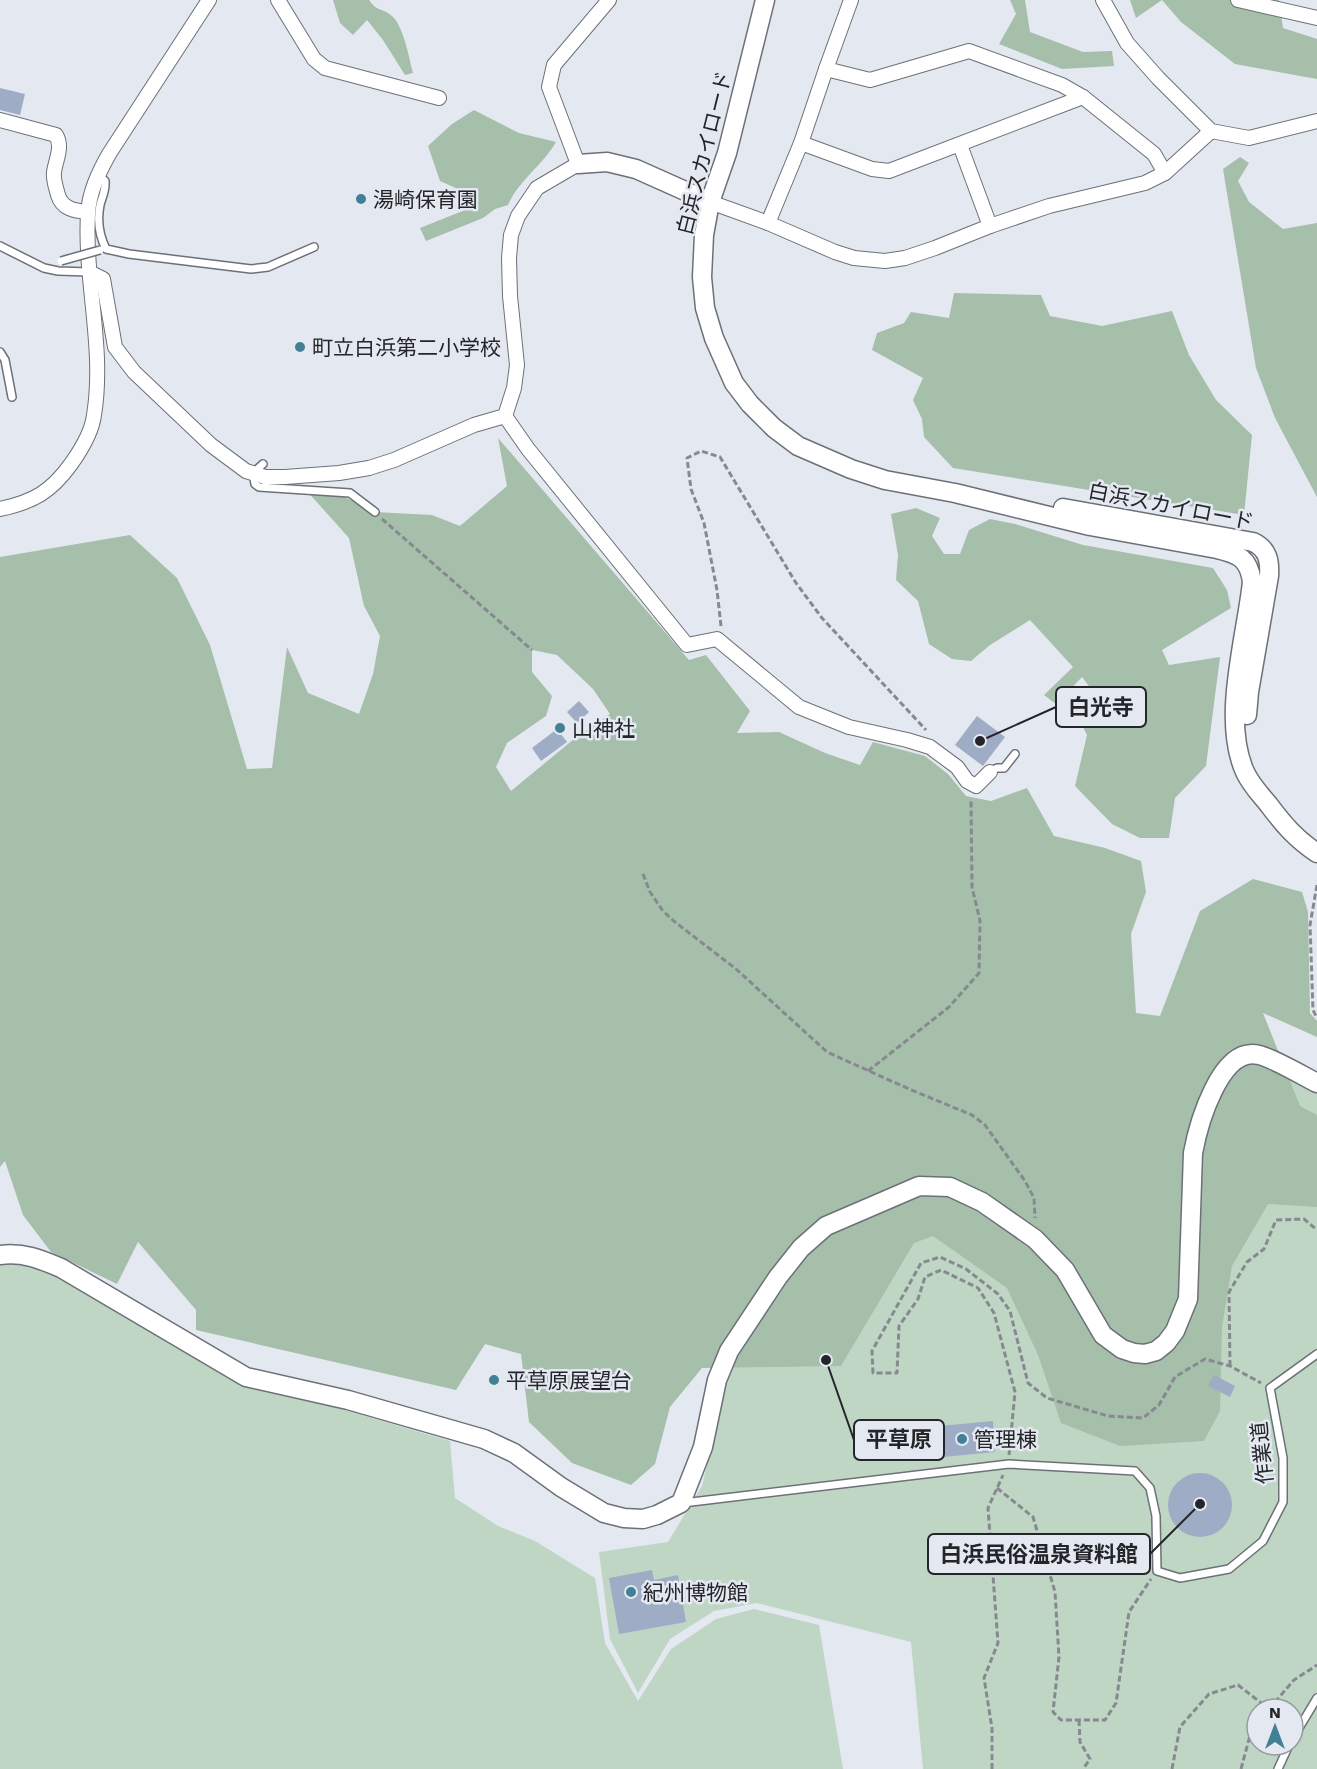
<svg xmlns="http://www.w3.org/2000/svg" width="1317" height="1769" viewBox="0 0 1317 1769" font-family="'Work Sans','Noto Sans JP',sans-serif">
<rect width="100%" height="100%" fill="#e4e8f1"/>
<!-- green -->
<g fill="#bfd6c4" fill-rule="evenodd">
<path d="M1248 1063 1317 1088V1769H923L911 1642 757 1603 714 1611 670 1639 638 1693 610 1639 599 1552 668 1542 702 1486 732 1362 788 1273ZM1257 1709H1293V1745H1257Z"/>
<polygon points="9,1262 34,1266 53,1272 252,1383 450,1441 455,1498 498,1526 535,1541 595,1578 605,1643 638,1701 671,1649 716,1619 754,1609 819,1625 843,1769 0,1769 0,1263"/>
</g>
<!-- forest -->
<g fill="#a5bfaa" fill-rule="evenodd">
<path d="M333 0H369C377 12 383 8 392 16 404 27 409 58 413 73L405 75 383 40 367 20 353 35 340 23Z"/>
<polygon points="1010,0 1025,0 1030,32 1083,52 1112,51 1114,66 1062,69 999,44 1016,14"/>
<polygon points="1130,0 1279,0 1283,28 1317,39 1317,79 1235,64 1181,22 1162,0 1136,18"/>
<path d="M474 110 519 133 556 142C543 165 519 180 508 205L495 209 483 218 426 241 420 228 465 210 476 197 440 181 428 146 452 124Z"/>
<polygon points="1240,157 1249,163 1238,181 1249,202 1283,229 1317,223 1317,497 1275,418 1256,368 1223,169"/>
<polygon points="954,293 1041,295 1050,316 1102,326 1172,311 1189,355 1216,400 1252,435 1244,515 953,468 924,437 922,419 913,400 923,378 872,350 877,333 904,323 911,312 949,318"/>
<path d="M498 438 689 660 706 655 750 711 737 733 779 732 825 753 860 765 873 742 925 756 948 774 966 796 991 801 1027 788 1054 836 1105 848 1141 861 1146 892 1131 934 1136 1013 1160 1016 1200 911 1253 879 1302 892 1308 912 1310 1013 1317 1021V1037L1263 1013 1300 1106 1317 1115V1207L1268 1204 1232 1266 1222 1327 1220 1411 1204 1441 1120 1446 1061 1423 1038 1355 1007 1288 933 1236 914 1243 841 1366 702 1368 670 1407 655 1464 631 1485 572 1463 529 1422 521 1354 485 1344 456 1390 196 1330V1310L138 1242 117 1284 51 1252 23 1215 5 1161 0 1167V557L130 535 177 578 210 645 247 769 272 768 287 647 308 693 359 714 373 674 380 636 364 606 349 538 306 490 332 491 375 512 432 515 460 526 507 486ZM532 650 557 655 593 689 610 714 574 739 511 791 496 767 507 743 546 716 552 696 532 672Z"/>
<polygon points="916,508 940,518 932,536 944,554 960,554 969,530 990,519 1015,524 1083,545 1213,568 1227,590 1231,608 1162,650 1169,665 1220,657 1206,766 1175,798 1169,838 1140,838 1112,824 1075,786 1087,735 1082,725 1094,712 1092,690 1082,677 1056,704 1044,695 1073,667 1030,620 990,645 971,661 952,659 929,644 918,601 896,580 898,555 891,514"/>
</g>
<!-- building -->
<g fill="#9eacc6">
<polygon points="0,88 25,94 20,115 0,110"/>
<polygon points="579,701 589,712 577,723 567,712"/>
<polygon points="977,716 1005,737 983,766 955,745"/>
<polygon points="557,729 567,742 541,761 532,748"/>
<polygon points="1214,1375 1235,1386 1230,1397 1208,1386"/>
<polygon points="993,1421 995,1452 932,1458 929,1427"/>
<circle cx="1200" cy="1505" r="32"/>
<polygon points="652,1570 654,1580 678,1575 686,1622 619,1634 609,1578"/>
</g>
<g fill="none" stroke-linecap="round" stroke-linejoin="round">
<!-- service casing -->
<g stroke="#6c7077" stroke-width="10">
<g id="service">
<path d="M98 175 105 181C106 190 102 197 100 205 97 220 99 235 106 249L129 254 251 269 268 267 314 247"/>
<polyline points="0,246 44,268 58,271 89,272"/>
<polyline points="0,352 5,360 12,397"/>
<polyline points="263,464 253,473 255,484 259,487 350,493 375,512"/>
<polyline points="990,772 997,768 1004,768 1015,754"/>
<polyline points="683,1503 1009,1464 1135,1471 1150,1488 1156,1516 1157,1571 1180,1578 1229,1569 1263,1541 1283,1502 1283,1458 1270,1388 1317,1354"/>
<polyline points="1293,1738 1317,1698"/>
<polyline points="1278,1769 1289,1745"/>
</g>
</g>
<!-- minor casing -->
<g stroke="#6c7077" stroke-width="16">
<g id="minor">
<polyline points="278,0 314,59 325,68 439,98"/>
<polyline points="851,0 826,69 870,80 969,51 1062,85 1083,97 1154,154 1165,173"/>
<polyline points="1103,0 1127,43 1158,78 1211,131 1249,138 1317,121"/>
<polyline points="1238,0 1317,18"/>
<path d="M0 120 56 135C63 147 56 159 54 172 53 180 56 187 58 195 62 209 75 211 88 212"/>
<polyline points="801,143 872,169 889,171 1083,97"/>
<polyline points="960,145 990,226"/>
<polyline points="710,202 768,223 835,252 854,258 885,261 905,258 935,248 990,226 1049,206 1145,183 1165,173 1211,131"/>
<polyline points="768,223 801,143 826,69"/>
<polyline points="89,272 103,279 115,347 134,372 211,445 246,471 265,477 285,477 339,473 369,468 394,460 474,425 505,416 514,388 517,365 510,296 509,258 511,235 518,216 537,188 578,164 549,87 554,65 609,0"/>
<polyline points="505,416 528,449 687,645 717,639 799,707 849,727 907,740 930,747 957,767 967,781 976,786 990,772"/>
<path d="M0 509C33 502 51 492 71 464 81 450 92 432 94 415 105 348 84 280 88 214 89 192 99 172 109 154L209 0"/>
</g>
</g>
<!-- tertiary casing -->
<g stroke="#6c7077" stroke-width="21">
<g id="tertiary">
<path d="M765 0 727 153 710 202 704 235 702 277 705 308 714 338 734 383 750 404 774 428 798 446 851 469 885 480 955 493 1090 526 1217 549C1238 554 1249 558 1252 582 1246 638 1221 719 1245 772 1251 785 1260 794 1269 805 1284 825 1296 839 1317 853"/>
<polyline points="578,164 607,162 636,169 710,202"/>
<path d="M1063 508 1253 542C1268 549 1270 561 1269 576L1249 692 1247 715"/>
<path d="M0 1255C23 1252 40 1259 61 1268L246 1377 348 1400 484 1439 514 1453 561 1487 604 1513 624 1518 643 1519 657 1515 681 1503 703 1447 717 1380 729 1351 778 1277 801 1248 826 1226 919 1186 950 1187 982 1202 1035 1239 1065 1270 1103 1335 1122 1349 1134 1353 1145 1354 1156 1351 1166 1343 1175 1331 1188 1299 1193 1153C1198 1126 1220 1045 1259 1055 1273 1058 1303 1076 1317 1083"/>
</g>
</g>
<!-- path -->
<g stroke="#86898f" stroke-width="3" stroke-dasharray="6 3" stroke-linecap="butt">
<polyline points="382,519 532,650"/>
<polyline points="721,626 717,590 704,523 691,489 687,458 701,451 720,457 796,583 822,618 926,730"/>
<polyline points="643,874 650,892 663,911 675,922 736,969 827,1052 909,1089 972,1115 985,1125 1025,1181 1034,1198 1035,1218"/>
<polyline points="1317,885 1310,925 1313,1010 1317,1018"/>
<polyline points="868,1071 949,1007 979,973 980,921 972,887 971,800"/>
<polyline points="1230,1366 1229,1292 1247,1262 1264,1249 1276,1220 1304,1219 1317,1230"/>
<polyline points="1009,1455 1015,1392 994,1313 978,1288 941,1270 925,1277 918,1299 899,1326 897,1373 873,1373 872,1351 921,1263 940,1257 966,1269 998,1294 1010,1311 1028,1383 1047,1398 1108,1416 1143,1418 1159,1405 1175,1377 1205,1359 1230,1366 1261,1383"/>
<polyline points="997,1488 1033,1517 1055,1592 1059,1657 1053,1712 1061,1720 1105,1720 1116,1703 1129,1612 1151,1579"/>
<polyline points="1269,1709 1294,1680 1317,1665"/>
<polyline points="1079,1720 1080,1742 1090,1759 1083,1769"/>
<polyline points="992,1769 992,1728 984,1678 998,1643 988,1508 1003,1475"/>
<polyline points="1172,1769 1180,1727 1209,1694 1238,1685 1269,1709"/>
<polyline points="1241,1769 1252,1728 1257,1723"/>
</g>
<!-- service -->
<use href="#service" stroke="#fff" stroke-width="7"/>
<!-- minor -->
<use href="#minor" stroke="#fff" stroke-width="14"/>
<!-- tertiary -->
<use href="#tertiary" stroke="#fff" stroke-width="18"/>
<!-- service-bridge casing -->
<g stroke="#6c7077" stroke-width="10" stroke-linecap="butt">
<polyline id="service-bridge" points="61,261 100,250"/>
</g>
<!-- service-bridge -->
<use href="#service-bridge" stroke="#fff" stroke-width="7"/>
</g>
<!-- markers -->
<g fill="#428096" stroke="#e4e8f1" stroke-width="2">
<circle cx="361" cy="199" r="6"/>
<circle cx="300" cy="347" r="6"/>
<circle cx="560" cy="728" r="6"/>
<circle cx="494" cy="1380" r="6"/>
<circle cx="962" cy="1439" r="6"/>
<circle cx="631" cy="1592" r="6"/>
</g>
<g text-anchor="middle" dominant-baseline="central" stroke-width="5" stroke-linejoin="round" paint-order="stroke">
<!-- street labels -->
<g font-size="21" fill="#232528" stroke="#e4e8f1">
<text transform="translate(704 153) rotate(-76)">白浜スカイロード</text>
<text transform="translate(1171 506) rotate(11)">白浜スカイロード</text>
<text transform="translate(1262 1453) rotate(-96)">作業道</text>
</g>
<!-- poi labels -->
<g font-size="21" fill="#232528" stroke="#e4e8f1" text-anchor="start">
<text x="373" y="199">湯崎保育園</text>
<text x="312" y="347">町立白浜第二小学校</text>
<text x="572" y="728">山神社</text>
<text x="506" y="1380">平草原展望台</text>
<text x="974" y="1439">管理棟</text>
<text x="643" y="1592">紀州博物館</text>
</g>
</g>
<!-- callouts -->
<path fill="none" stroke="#232528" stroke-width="2" d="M980 741L1056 707M826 1360L854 1440M1200 1504L1150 1554"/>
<g fill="#232528" stroke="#e4e8f1" stroke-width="2">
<circle cx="980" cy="741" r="6"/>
<circle cx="826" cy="1360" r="6"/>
<circle cx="1200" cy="1504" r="6"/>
</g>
<g fill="#e4e8f1" stroke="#232528" stroke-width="2">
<rect x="1056" y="687" width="90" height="40" rx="6"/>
<rect x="854" y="1420" width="90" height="40" rx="6"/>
<rect x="928" y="1534" width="222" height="40" rx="6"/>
</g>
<g font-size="22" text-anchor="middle" font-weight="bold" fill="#232528">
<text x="1101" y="715">白光寺</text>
<text x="899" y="1447">平草原</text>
<text x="1039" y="1562">白浜民俗温泉資料館</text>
</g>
<!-- north arrow -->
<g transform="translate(1275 1727)"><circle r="28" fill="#e4e8f1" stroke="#979aa1" stroke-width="1.5"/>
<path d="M0-4.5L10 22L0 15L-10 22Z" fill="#428096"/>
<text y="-9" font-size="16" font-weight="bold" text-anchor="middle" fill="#232528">N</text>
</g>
</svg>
